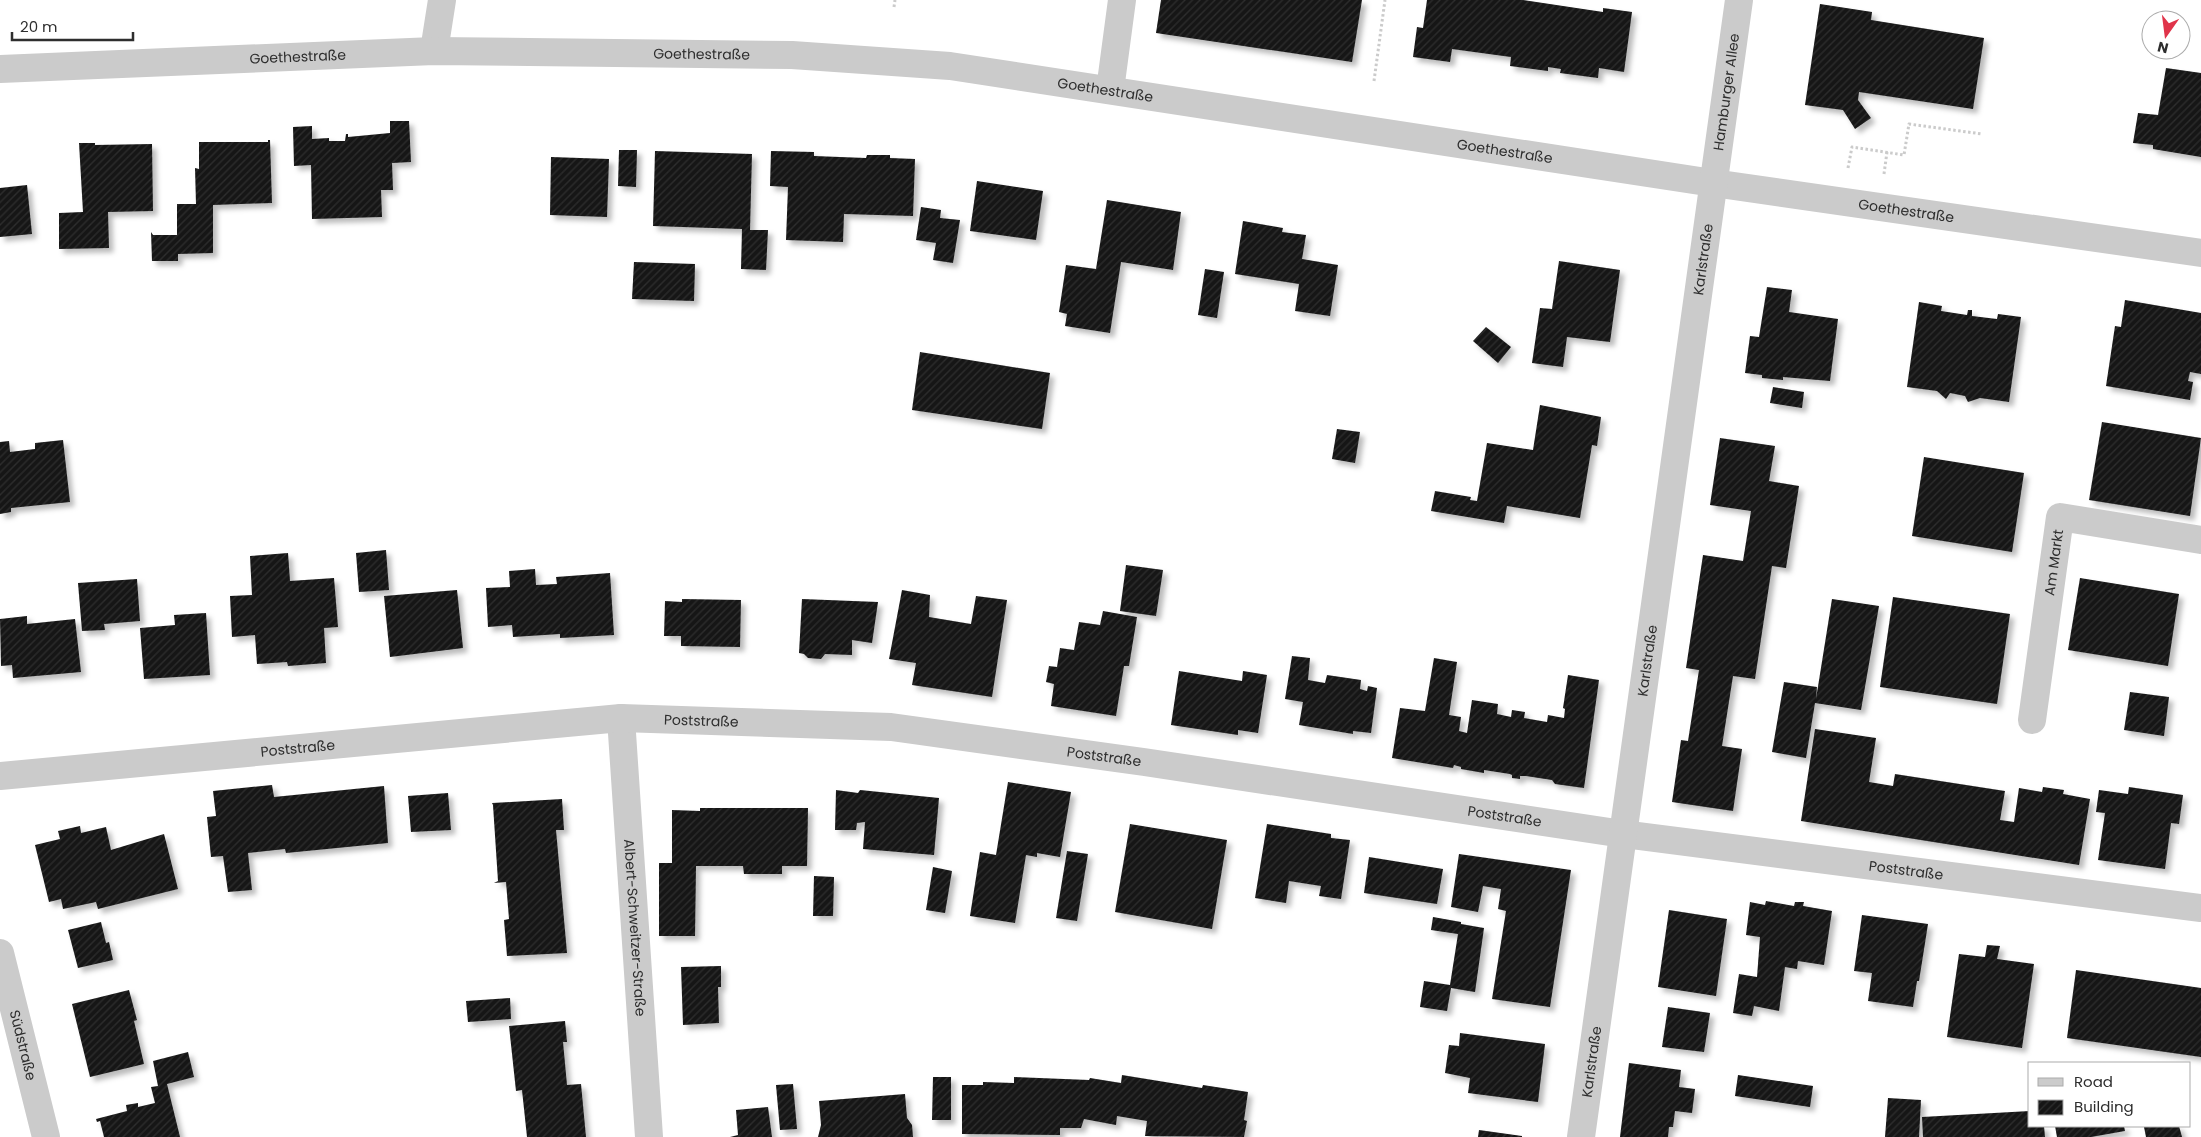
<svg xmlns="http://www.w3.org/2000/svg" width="2201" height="1137" viewBox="0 0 2201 1137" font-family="Poppins,sans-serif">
<defs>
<pattern id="building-hatch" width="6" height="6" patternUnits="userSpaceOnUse" patternTransform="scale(1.25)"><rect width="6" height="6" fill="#151515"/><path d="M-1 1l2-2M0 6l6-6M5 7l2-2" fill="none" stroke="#2f2f2f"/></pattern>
<filter id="shadow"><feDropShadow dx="4.5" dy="4.5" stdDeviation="2.5" flood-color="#0004"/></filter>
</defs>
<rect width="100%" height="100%" fill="#fff"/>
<!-- building -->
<g fill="url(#building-hatch)" filter="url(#shadow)">
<polygon points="1161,0 1362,0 1352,62 1156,33"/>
<polygon points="1427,0 1523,0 1603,12 1603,8 1632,12 1624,72 1599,68 1598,78 1560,73 1561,69 1548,67 1548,71 1510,66 1511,57 1452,49 1450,62 1413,57 1417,27 1423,28"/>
<polygon points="1820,4 1872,12 1871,20 1984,38 1973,109 1859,92 1858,100 1871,118 1855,129 1843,110 1805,105"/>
<polygon points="2166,68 2201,73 2201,157 2153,149 2153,145 2133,143 2138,113 2158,115"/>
<polygon points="390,121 409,121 411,162 392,163 393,190 381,190 382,217 312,219 311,165 294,166 293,127 312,126 312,139 329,138 329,141 345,141 346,134 348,134 348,137 390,133"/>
<polygon points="268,140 270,140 272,203 213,205 213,253 178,254 178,261 152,261 151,232 153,235 177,235 177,204 196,204 195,168 199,169 199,142 268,142"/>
<polygon points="79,143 95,143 95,145 152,144 153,211 108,212 109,248 59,249 59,213 83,212"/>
<polygon points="619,150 637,150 636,187 618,186"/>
<polygon points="655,151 752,154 750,230 768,230 766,270 741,269 742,229 653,226"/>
<polygon points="771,151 814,152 814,156 866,158 867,155 890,155 890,158 915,159 913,216 844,214 843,242 786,240 788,187 770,186"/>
<polygon points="551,157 609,159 607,217 550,215"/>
<polygon points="977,181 1043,191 1036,240 970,231"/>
<polygon points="27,185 32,234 0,237 0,188"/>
<polygon points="1107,200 1181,212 1173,270 1121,262 1110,333 1065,326 1067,314 1059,312 1066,265 1096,269"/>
<polygon points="921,207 941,210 940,218 960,220 953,263 933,260 936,243 916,240"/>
<polygon points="1243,221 1283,228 1282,232 1306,235 1302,259 1338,265 1330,316 1295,311 1299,284 1235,274"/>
<polygon points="1559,261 1620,270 1610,342 1567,337 1563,367 1532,363 1540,308 1552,309"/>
<polygon points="634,262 695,264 694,301 632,299"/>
<polygon points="1205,269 1224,272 1217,318 1198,315"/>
<polygon points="1767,287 1792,290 1789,312 1838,319 1830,381 1783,377 1783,380 1762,378 1762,375 1745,373 1750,336 1759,337"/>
<polygon points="2125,300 2201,313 2201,374 2190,372 2188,381 2193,382 2190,400 2106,386 2115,326 2121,327"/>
<polygon points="1919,302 1942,306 1941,311 1967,315 1968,310 1972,310 1972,316 1997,319 1998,314 2021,317 2009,402 1980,398 1968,402 1965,396 1950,393 1946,399 1937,391 1907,387"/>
<polygon points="1486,327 1511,347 1498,363 1473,341"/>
<polygon points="920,352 1050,373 1042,429 912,410"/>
<polygon points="1773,387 1804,392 1802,408 1770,403"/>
<polygon points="1540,405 1601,417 1597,446 1592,445 1580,518 1507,506 1504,523 1431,511 1435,491 1471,497 1470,500 1477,501 1487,443 1533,450"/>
<polygon points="2102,422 2201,438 2190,516 2089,500"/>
<polygon points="1337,429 1360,432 1355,463 1332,459"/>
<polygon points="1720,438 1775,446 1769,481 1799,486 1786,568 1772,566 1755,679 1733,676 1722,746 1742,749 1733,811 1672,802 1681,740 1688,741 1699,670 1686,668 1703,555 1743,561 1751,511 1710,505"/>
<polygon points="63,440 70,502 11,508 11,512 0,514 0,442 9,441 10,452 35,449 35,443"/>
<polygon points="1924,457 2024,473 2012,552 1912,536"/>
<polygon points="386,550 389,590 359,592 356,553"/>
<polygon points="288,553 290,581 334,578 338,627 324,628 326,663 288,666 287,662 257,664 255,635 232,637 230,596 252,595 250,556"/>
<polygon points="1126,565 1163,570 1156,616 1120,611"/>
<polygon points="535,569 536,585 557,584 556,577 610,573 614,635 560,638 560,634 513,637 512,625 488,627 486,588 510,587 509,571"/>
<polygon points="2080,578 2179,594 2168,666 2068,650"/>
<polygon points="137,579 140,621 104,624 105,630 82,631 78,583"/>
<polygon points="457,590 463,648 390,657 384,596"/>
<polygon points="902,590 930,595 929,617 971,624 976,596 1007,600 992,697 912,685 916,663 889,659"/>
<polygon points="1893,597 2010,614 1997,704 1880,687"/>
<polygon points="682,599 741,600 740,647 681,646 681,636 664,636 665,601 682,602"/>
<polygon points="802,599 878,602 872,643 852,640 852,655 825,654 821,659 808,658 804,654 799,653"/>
<polygon points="1832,599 1879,606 1861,710 1815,703 1806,758 1772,752 1784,682 1817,687 1816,699"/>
<polygon points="1103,611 1137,617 1129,666 1124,666 1116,716 1051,706 1054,684 1046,682 1049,666 1057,667 1060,648 1074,650 1079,622 1100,625"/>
<polygon points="206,613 210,675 144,679 140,628 175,625 174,615"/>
<polygon points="27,616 27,624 75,619 81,672 13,678 12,665 1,666 0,619"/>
<polygon points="1292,656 1310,658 1308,680 1325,683 1327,675 1361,680 1360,689 1367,691 1368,686 1377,688 1371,733 1353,731 1353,734 1299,725 1303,702 1285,699"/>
<polygon points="1434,658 1457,662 1449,715 1461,717 1459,731 1467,733 1472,700 1498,704 1497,714 1511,717 1512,710 1525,712 1524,718 1547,722 1548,715 1564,718 1565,709 1563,708 1568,675 1599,680 1584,788 1555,784 1552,780 1526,776 1520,776 1520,779 1512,778 1512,775 1510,774 1484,770 1484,773 1461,769 1461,767 1454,765 1453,768 1392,758 1400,708 1425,711"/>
<polygon points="1179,671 1242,681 1243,671 1267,675 1258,733 1238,730 1238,735 1171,725"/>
<polygon points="2130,692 2169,697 2164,736 2124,730"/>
<polygon points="1815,729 1876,738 1869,782 1893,786 1895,774 2005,791 2000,820 2014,822 2019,788 2042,792 2043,787 2064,790 2063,794 2090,799 2079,865 1801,821"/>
<polygon points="1008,782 1071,792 1060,857 1037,853 1037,857 1026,855 1015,923 970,916 980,852 996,855"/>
<polygon points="272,785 274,797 384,786 388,843 286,853 285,849 248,853 252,890 228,892 223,856 211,857 207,817 216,816 213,791"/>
<polygon points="2129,787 2183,795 2179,824 2171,823 2165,869 2098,860 2105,813 2096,812 2099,790 2128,794"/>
<polygon points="836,790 858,793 860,790 939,798 934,855 863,849 865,822 857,823 856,830 835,830"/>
<polygon points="448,793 451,830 411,832 408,796"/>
<polygon points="562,799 564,830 556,830 567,953 507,956 504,920 509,919 506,882 494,883 498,881 493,805 492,803"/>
<polygon points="700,808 808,808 807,866 782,866 782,874 744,874 743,866 696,866 695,936 659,936 659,863 672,863 672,810 700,811"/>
<polygon points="1130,824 1227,840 1212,929 1115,912"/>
<polygon points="1267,824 1331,834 1331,838 1350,840 1341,899 1319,896 1321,886 1289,881 1286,903 1255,898"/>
<polygon points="80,826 81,833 106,827 111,850 164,834 178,889 98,909 96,902 63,909 61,899 49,902 35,845 60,839 58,831"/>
<polygon points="1067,851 1088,854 1077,921 1056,918"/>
<polygon points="1459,854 1571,870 1550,1007 1492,999 1506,911 1498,909 1501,889 1483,886 1478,912 1451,907"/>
<polygon points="1369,857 1443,869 1437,904 1364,893"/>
<polygon points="933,867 952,871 945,913 926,910"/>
<polygon points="814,876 834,877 833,916 813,916"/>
<polygon points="1766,901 1794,906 1795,902 1804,902 1803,906 1832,911 1824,965 1798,961 1797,969 1785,967 1779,1011 1754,1006 1752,1016 1733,1013 1739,974 1757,977 1760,937 1746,935 1750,902 1765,905"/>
<polygon points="1669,910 1727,919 1716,996 1658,987"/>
<polygon points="1862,915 1928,924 1919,981 1917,981 1913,1007 1868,1001 1872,973 1854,971"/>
<polygon points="1433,917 1461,922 1461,924 1484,928 1475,992 1451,988 1447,1011 1420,1007 1424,981 1450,985 1458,934 1431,930"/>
<polygon points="101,922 106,943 109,942 113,960 78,968 68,930"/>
<polygon points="1987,945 2000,946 1997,959 2034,964 2022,1048 1947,1037 1959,954 1985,957"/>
<polygon points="721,966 721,987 718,987 719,1023 683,1025 681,967"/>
<polygon points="2076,970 2201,988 2201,1057 2067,1038"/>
<polygon points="129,990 137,1020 134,1021 144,1064 90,1077 72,1004"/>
<polygon points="510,998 511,1019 468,1022 466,1001"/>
<polygon points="1668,1007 1710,1013 1704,1052 1662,1047"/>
<polygon points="565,1021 567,1042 563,1042 567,1085 581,1084 586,1137 527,1137 522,1090 516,1091 509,1026"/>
<polygon points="1460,1033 1545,1044 1538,1102 1468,1093 1470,1078 1445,1073 1449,1045 1459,1046"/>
<polygon points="188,1052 194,1077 167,1084 180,1137 104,1137 100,1121 97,1122 96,1119 127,1111 126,1105 138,1103 138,1107 155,1103 151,1087 158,1086 153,1061"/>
<polygon points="1629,1063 1681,1070 1679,1087 1695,1089 1692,1113 1675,1111 1673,1127 1669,1127 1668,1137 1620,1137"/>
<polygon points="1122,1075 1202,1088 1203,1085 1248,1092 1244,1120 1247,1121 1244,1137 1145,1136 1147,1121 1117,1116 1116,1125 1084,1119 1081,1128 1060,1128 1060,1135 962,1134 962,1085 983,1085 983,1082 1014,1083 1014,1077 1089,1080 1090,1078 1121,1083"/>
<polygon points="1738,1075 1813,1086 1810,1107 1735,1096"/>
<polygon points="933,1077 951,1077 951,1120 932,1120"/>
<polygon points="793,1084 797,1129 780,1130 776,1085"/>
<polygon points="905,1094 907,1118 912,1125 913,1137 818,1137 821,1125 819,1101"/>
<polygon points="1888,1098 1921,1100 1919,1137 1885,1137"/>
<polygon points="768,1107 772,1137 730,1137 738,1135 736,1110"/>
<polygon points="2030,1111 2030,1126 2044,1126 2045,1137 1923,1137 1922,1117"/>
<polygon points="2055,1126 2124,1126 2125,1131 2091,1137 2057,1137"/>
<polygon points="2150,1126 2179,1126 2182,1137 2146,1137 2144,1127"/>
<polygon points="1479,1130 1522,1136 1522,1137 1478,1137"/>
</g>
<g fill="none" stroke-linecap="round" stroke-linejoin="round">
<!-- path -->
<g stroke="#cbcbcb" stroke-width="3" stroke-dasharray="2.5 2.5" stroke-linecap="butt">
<polyline points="894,7 895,0"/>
<polyline points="1374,81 1385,0"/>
<polyline points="1848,168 1852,147 1904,155 1909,124 1982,134"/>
<polyline points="1884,174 1887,152"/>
</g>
<!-- minor -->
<g stroke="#cbcbcb" stroke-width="28">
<polyline points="434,51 442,0"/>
<path id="s1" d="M0 69 434 51 792 55 950 66 1713 183 2201 253"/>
<polyline points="1110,90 1122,0"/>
<path id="s2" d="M621 718 649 1137"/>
<path id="s3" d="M2032 720 2060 517 2201 540"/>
<path id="s4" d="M0 776 621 718 891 727 1144 762 1623 834 2201 908"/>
<path id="s5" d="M0 953 46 1137"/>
<path id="s6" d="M1581 1137 1739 0"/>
</g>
</g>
<g text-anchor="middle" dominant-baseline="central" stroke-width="5" stroke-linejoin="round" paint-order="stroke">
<!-- street labels -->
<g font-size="14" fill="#2e2e2e" stroke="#fff">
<text stroke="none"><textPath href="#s1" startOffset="702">Goethestraße</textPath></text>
<text stroke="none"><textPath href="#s1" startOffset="298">Goethestraße</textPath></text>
<text stroke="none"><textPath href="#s1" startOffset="1108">Goethestraße</textPath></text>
<text stroke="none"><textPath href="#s6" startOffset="1055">Hamburger Allee</textPath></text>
<text stroke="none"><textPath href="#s1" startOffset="1512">Goethestraße</textPath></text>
<text stroke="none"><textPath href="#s1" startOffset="1918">Goethestraße</textPath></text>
<text stroke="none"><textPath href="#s6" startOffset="886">Karlstraße</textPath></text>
<text stroke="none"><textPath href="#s3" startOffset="159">Am Markt</textPath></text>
<text stroke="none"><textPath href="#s6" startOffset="481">Karlstraße</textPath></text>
<text stroke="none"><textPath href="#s4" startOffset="704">Poststraße</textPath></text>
<text stroke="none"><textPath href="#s4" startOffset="299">Poststraße</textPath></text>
<text stroke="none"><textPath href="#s4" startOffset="1109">Poststraße</textPath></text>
<text stroke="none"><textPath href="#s4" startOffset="1514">Poststraße</textPath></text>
<text stroke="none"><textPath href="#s4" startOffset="1919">Poststraße</textPath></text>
<text stroke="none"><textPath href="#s2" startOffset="210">Albert-Schweitzer-Straße</textPath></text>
<text stroke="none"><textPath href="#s5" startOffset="95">Südstraße</textPath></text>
<text stroke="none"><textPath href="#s6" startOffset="76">Karlstraße</textPath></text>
</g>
</g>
<!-- legend -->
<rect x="2028" y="1062" width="162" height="65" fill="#ffffff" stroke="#ababab"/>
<rect x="2038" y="1078" width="25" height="8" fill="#cbcbcb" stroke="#ababab"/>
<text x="2074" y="1087" font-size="15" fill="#2e2e2e">Road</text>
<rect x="2038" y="1100" width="25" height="15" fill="url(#building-hatch)" stroke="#ababab"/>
<text x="2074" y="1112" font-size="15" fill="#2e2e2e">Building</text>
<!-- north arrow -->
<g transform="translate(2166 35) rotate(194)"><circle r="24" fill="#ffffff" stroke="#ababab"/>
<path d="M0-4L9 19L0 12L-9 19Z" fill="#e0344a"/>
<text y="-8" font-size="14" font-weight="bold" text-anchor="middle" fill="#2e2e2e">N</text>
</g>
<!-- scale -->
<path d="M12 32v8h121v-8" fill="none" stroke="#2e2e2e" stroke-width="2.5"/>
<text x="20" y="32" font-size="15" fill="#2e2e2e" stroke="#ffffff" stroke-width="4" paint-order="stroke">20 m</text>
</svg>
